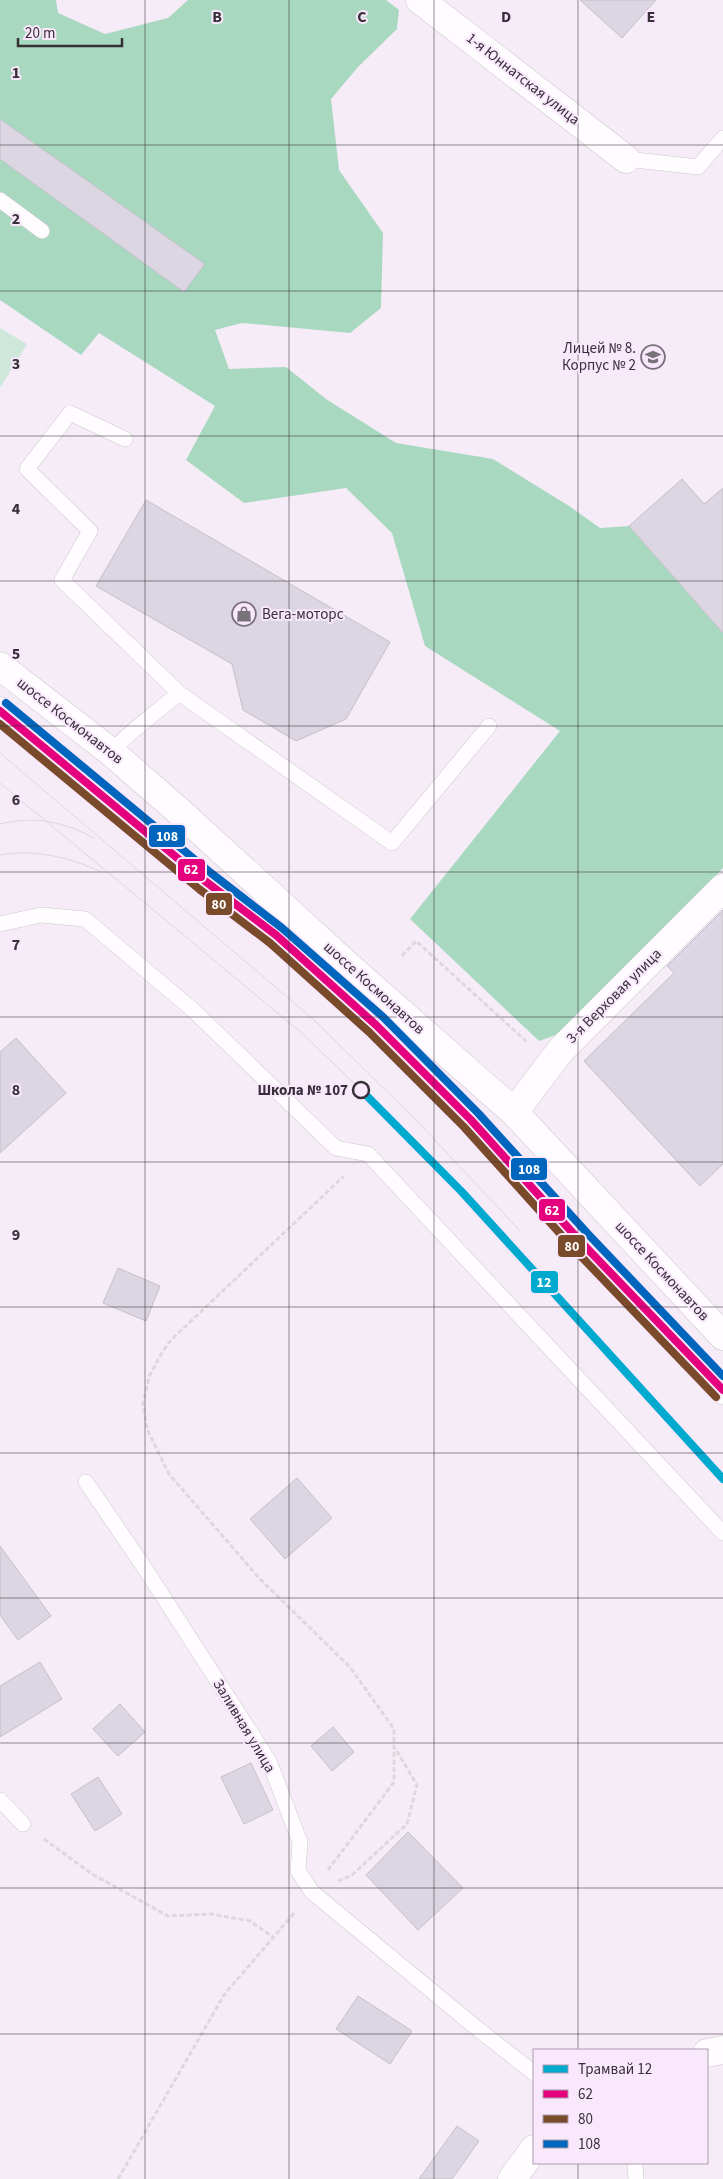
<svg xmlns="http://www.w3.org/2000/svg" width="723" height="2179" viewBox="0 0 723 2179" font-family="'Source Sans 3',sans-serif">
<rect width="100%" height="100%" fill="#f6ecf7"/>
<!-- green -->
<path fill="#cde8da" d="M0 328 27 344 0 388Z"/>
<!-- forest -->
<path fill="#a9d8c1" d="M0 0H56L58 13 105 34 168 18 188 0H386L399 10 397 29 358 67 331 99 339 170 383 233 381 308 350 333 242 323 215 330 229 369 286 367 326 399 396 443 493 459 569 506 600 528 629 526 723 633V868L573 1029 539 1041 410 919 560 731 425 646 392 533 346 488 244 503 186 460 215 406 99 333 81 355 0 300Z"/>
<!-- building -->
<g fill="#dbd6e1" stroke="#c4c0c9">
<path d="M580 0H656L622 38Z"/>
<path d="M0 119 205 264 184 292 0 159Z"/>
<path d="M682 479 704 504 723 488V633L629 526Z"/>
<path d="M146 500 390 642 346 719 296 741 243 710 232 664 96 586Z"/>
<path d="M723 910V1164L700 1186 584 1061 674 973 667 966Z"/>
<path d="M16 1038 66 1093 0 1153V1052Z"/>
<path d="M118 1268 160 1286 146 1321 103 1303Z"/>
<path d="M297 1478 332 1518 285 1559 250 1519Z"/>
<path d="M0 1546 51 1616 18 1640 0 1615Z"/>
<path d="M40 1662 62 1699 0 1737V1686Z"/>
<path d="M120 1704 145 1732 118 1756 93 1729Z"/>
<path d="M333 1727 354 1752 332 1771 311 1746Z"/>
<path d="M251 1763 273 1810 244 1824 221 1777Z"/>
<path d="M98 1777 122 1814 95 1831 71 1794Z"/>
<path d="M408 1832 463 1888 418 1930 366 1875Z"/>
<path d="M358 1996 412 2031 390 2064 336 2029Z"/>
<path d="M457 2126 479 2141 452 2179H419Z"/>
</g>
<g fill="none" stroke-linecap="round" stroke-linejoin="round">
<!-- lane casing -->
<g stroke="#cec7cf" stroke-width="16">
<g id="lane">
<path d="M626 159 698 167 723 138"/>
<path d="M0 200 42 231"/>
<path d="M125 439 70 413 27 469 90 531 62 580 179 693"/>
<path d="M111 752C131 730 156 713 179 693L392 843 489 726"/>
<path d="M0 924 41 915 85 919 193 1010 336 1148 368 1154 723 1533"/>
<path d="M86 1482 146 1570 269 1761 300 1842 298 1871 312 1892 479 2030 534 2073"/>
<path d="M0 1800 23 1824"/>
<path d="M635 2163 636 2179"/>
</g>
</g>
<!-- street casing -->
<g stroke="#cec7cf" stroke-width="29">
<g id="street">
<path d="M420 0 626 159"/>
<path d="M514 1112 561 1050 723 888"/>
<path d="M707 2053 723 2050"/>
<path d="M512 2179 534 2149"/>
</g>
</g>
<!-- primary casing -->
<g stroke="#cec7cf" stroke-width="29">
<g id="primary">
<path d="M0 666 111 752 181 813 346 964 514 1112 723 1336"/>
<path d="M0 711 205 881C302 950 389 1034 471 1120 493 1143 512 1167 534 1190 595 1258 660 1324 723 1390"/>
</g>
</g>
<!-- path -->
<g stroke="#dcd9dc" stroke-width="3" stroke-dasharray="5 2.5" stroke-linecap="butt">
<path d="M402 956 416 941 527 1042"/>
<path d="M44 1839 92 1874 168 1916 211 1914 250 1921 273 1937"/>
<path d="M328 1870 394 1782V1729L350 1667 259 1578 169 1474 147 1429 143 1404 149 1377 161 1354 171 1340 344 1176"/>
<path d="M338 1881 352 1875 407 1824 417 1785 395 1748"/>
<path d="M118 2179 224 1995 295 1912"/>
</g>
<!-- lane -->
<use href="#lane" stroke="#fefcfe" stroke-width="15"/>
<!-- street -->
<use href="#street" stroke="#fefcfe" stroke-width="28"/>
<!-- primary -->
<use href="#primary" stroke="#fefcfe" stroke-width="28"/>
<!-- tram -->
<g stroke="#dcd8dc" stroke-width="1">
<path d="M0 753 313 1019 418 1122 520 1231"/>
<path d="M0 783 303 1034 361 1090"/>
<path d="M0 824C34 816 63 821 94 838"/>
<path d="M0 855C34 849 70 857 101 872"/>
</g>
<!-- bus-1 casing -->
<g stroke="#f9e7fc" stroke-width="11">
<path id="bus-1" d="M0 711 205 881 276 935 376 1025 471 1120 580 1241 723 1390"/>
</g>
<!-- bus-2 casing -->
<g stroke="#f9e7fc" stroke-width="11">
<path id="bus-2" d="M0 724 199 889 270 943 369 1032 464 1127 573 1248 716 1397"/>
</g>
<!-- bus-3 casing -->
<g stroke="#f9e7fc" stroke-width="11">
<path id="bus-3" d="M6 703 211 873 282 928 383 1017 478 1113 588 1234 723 1376"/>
</g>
<!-- bus-1 -->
<use href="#bus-1" stroke="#e5007d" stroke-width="8"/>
<!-- bus-2 -->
<use href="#bus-2" stroke="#7a4b2a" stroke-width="8"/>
<!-- bus-3 -->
<use href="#bus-3" stroke="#0065bd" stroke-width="8"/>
<!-- tram-1 casing -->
<g stroke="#f9e7fc" stroke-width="11">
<path id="tram-1" d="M361 1090 462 1192 723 1479"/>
</g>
<!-- tram-1 -->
<use href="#tram-1" stroke="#00a9ce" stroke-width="8"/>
</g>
<!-- grid -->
<path fill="none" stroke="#363037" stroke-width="1" stroke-opacity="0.55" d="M145 0V2179M289 0V2179M434 0V2179M578 0V2050M0 145H723M0 291H723M0 436H723M0 581H723M0 726H723M0 872H723M0 1017H723M0 1162H723M0 1307H723M0 1453H723M0 1598H723M0 1743H723M0 1888H723M0 2034H723M578 2163V2179"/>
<!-- icons -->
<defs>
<g id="school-ring" transform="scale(1.25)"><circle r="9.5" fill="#f9e7fc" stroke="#79727a" stroke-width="1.5"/><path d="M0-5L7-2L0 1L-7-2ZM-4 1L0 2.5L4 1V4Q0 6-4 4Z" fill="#79727a"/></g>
<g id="shop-ring" transform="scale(1.25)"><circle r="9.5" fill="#f9e7fc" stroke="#79727a" stroke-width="1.5"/><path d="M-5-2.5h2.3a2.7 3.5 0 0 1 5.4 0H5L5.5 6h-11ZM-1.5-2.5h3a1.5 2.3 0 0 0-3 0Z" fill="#79727a"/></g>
</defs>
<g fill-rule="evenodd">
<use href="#school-ring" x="653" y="357"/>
<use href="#shop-ring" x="244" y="614"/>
</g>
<!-- markers -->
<circle fill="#f9e7fc" stroke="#363037" stroke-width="2.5" cx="361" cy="1090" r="8"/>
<g text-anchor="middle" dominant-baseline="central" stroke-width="4" stroke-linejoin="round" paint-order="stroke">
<!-- street labels -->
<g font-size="15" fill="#363037" stroke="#f9e7fc">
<text transform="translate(523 79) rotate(38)">1-я Юннатская улица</text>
<text transform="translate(70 721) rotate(38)">шоссе Космонавтов</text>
<text transform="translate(374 988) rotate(42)">шоссе Космонавтов</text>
<text transform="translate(614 996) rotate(-45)">3-я Верховая улица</text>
<text transform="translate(662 1271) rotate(47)">шоссе Космонавтов</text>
<text transform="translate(244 1726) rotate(59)">Заливная улица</text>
</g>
<!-- poi labels -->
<g font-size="15" fill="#363037" stroke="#f9e7fc" text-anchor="end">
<text x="636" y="348">Лицей № 8.<tspan x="636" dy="17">Корпус № 2</tspan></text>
<text x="262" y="614" text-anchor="start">Вега-моторс</text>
</g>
<!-- stop labels -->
<g font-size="15" font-weight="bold" fill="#363037" stroke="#f9e7fc" text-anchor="end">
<text x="348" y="1090">Школа № 107</text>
</g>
</g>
<g font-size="16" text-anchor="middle" font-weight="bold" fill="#363037" stroke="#f9e7fc" stroke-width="4" stroke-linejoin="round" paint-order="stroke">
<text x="217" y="22">B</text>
<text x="362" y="22">C</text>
<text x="506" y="22">D</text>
<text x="651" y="22">E</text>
<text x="16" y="78">1</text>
<text x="16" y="224">2</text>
<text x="16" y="369">3</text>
<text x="16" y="514">4</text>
<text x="16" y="659">5</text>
<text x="16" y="805">6</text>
<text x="16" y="950">7</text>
<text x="16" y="1095">8</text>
<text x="16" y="1240">9</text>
</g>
<g stroke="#f9e7fc" stroke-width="2">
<rect x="148" y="824" width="38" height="24" rx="5" fill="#0065bd"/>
<rect x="177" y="858" width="29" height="24" rx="5" fill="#e5007d"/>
<rect x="205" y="892" width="28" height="24" rx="5" fill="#7a4b2a"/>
<rect x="510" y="1157" width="38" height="24" rx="5" fill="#0065bd"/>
<rect x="538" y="1198" width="28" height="24" rx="5" fill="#e5007d"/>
<rect x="557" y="1234" width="29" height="24" rx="5" fill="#7a4b2a"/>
<rect x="530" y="1270" width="29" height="24" rx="5" fill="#00a9ce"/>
</g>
<g font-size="14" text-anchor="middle" font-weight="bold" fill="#fff">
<text x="167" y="841">108</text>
<text x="191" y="874">62</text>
<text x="219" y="909">80</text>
<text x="529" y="1174">108</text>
<text x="552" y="1215">62</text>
<text x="572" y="1251">80</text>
<text x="544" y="1287">12</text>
</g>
<!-- legend -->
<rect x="533" y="2049" width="175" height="115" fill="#f9e7fc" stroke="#ab9ead"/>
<rect x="543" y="2065" width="25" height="8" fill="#00a9ce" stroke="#ab9ead"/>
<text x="578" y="2074" font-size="15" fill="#363037">Трамвай 12</text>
<rect x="543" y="2090" width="25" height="8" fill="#e5007d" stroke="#ab9ead"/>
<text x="578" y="2099" font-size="15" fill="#363037">62</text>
<rect x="543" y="2115" width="25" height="8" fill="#7a4b2a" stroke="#ab9ead"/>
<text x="578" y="2124" font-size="15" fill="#363037">80</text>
<rect x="543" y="2140" width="25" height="8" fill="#0065bd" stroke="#ab9ead"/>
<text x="578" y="2149" font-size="15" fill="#363037">108</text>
<!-- scale -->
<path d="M18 38v8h104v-8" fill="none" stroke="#363037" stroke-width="2.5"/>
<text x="25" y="38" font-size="15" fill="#363037" stroke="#f9e7fc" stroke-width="4" paint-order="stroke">20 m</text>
</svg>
